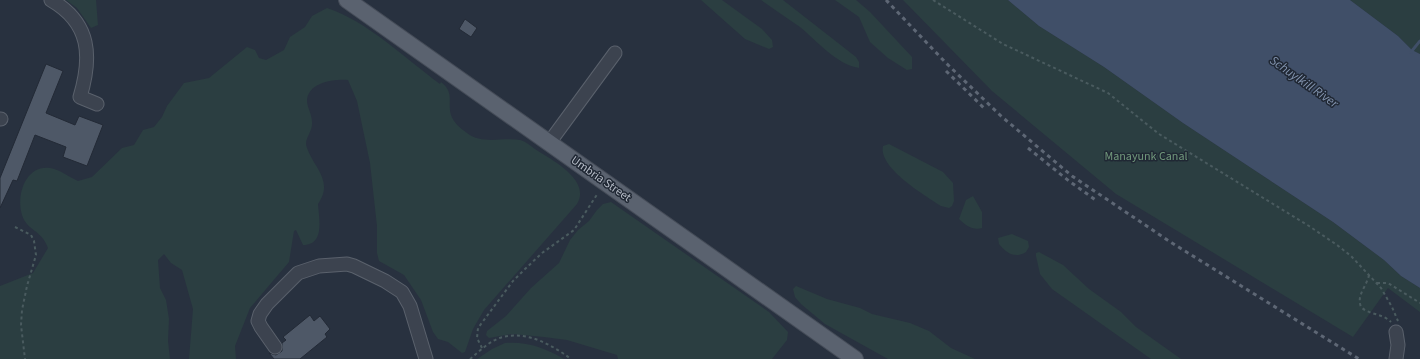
<svg xmlns="http://www.w3.org/2000/svg" width="1420" height="359" viewBox="0 0 1420 359" font-family="'Source Sans 3',sans-serif">
<rect width="100%" height="100%" fill="#28313f"/>
<!-- green -->
<g fill="#2b3e41">
<path d="M66 0H96L98 25 91 28 77 8Z"/>
<path d="M701 0H722L762 29 772 40 773 47 769 49 745 39Z"/>
<path d="M761 0H783L856 57 859 62V68C836 64 817 41 800 27 787 18 774 9 761 0Z"/>
<path d="M835 0H856L870 12 912 57V69L907 70 888 58 870 42 859 17Z"/>
<path d="M903 0H1008L1039 26 1104 67 1183 123 1333 222 1384 260 1401 276 1420 288V312L1388 288 1353 337 1116 194 992 91Z"/>
<path d="M1350 0H1420V54L1412 50 1398 36Z"/>
<path d="M327 8C367 21 406 59 440 84L441 82C455 93 447 102 451 115 453 122 461 129 467 133 482 145 503 137 520 140 526 141 533 148 538 151 554 161 591 181 577 204L484 310 473 329 465 352 462 353 448 342 438 339 433 332 421 300 404 275 379 261 377 253V226L370 163 357 101 348 80C334 79 307 82 307 102 308 109 312 115 312 122 313 132 303 139 307 148 314 168 334 181 318 204 319 219 325 245 303 245L296 230 294 231 289 262 250 308 235 346 236 359H189L193 309 182 270 171 263 164 254 158 260 160 288 166 300 169 319 168 341 170 359H0V286L33 273 48 248C41 229 27 231 22 215 16 196 25 165 50 168 59 169 69 177 78 181L92 177 122 148 134 145 143 130 154 127 162 117 167 106 184 83 209 78 247 47 255 50 259 58 266 60 284 50 290 37 305 27 312 16Z"/>
<path d="M889 144 943 172 953 183 954 201 952 206 949 208 941 206C926 196 878 168 883 146Z"/>
<path d="M973 196 982 212V228C973 231 965 225 959 219L966 200Z"/>
<path d="M611 202 769 312 788 332 787 340 772 359H618L617 355 567 340 544 337 512 334 489 338 486 335 487 331 506 316 531 288 559 263 570 240 578 230 589 221 597 210 603 204Z"/>
<path d="M1012 234 1028 241 1029 247 1026 252C1015 259 1006 253 999 244L998 238Z"/>
<path d="M1039 252 1063 265 1089 289 1121 312 1136 327 1181 359H1151L1052 289 1040 274 1036 256V253Z"/>
<path d="M796 286 827 299 860 308 872 314 910 323 929 331 951 348 975 359H888L825 324 801 304 795 297 793 289Z"/>
<path d="M505 343C526 341 546 348 564 359H477L492 349Z"/>
</g>
<!-- water -->
<path fill="#404f68" d="M1008 0H1350L1398 36 1412 50 1420 54V288L1401 276 1384 260 1333 222 1183 123 1104 67 1039 26Z"/>
<g fill="none" stroke-linecap="round" stroke-linejoin="round">
<!-- stream -->
<path stroke="#404f68" stroke-width="3" d="M1411 52 1420 41"/>
</g>
<!-- building -->
<g fill="#4e5867" stroke="#232a36">
<path d="M465 19 477 28 471 37 459 29Z"/>
<path d="M46 64 63 71 46 113 75 125 79 116 103 125 87 166 63 157 66 147 35 135 17 181 13 180 0 208V178Z"/>
<path d="M310 315 314 321 320 316 330 329 325 334 327 337 300 359H274L269 353 276 355 282 351V343L286 340 283 337Z"/>
</g>
<g fill="none" stroke-linecap="round" stroke-linejoin="round">
<!-- minor casing -->
<g stroke="#5a616c" stroke-width="15">
<g id="minor">
<path d="M51 0C91 23 92 57 80 97L97 104"/>
<path d="M0 119H1"/>
<path d="M549 143 615 53"/>
<path d="M275 347 261 327 258 321 260 314 267 304 298 273 319 266 347 264 354 266 385 281 402 292 410 306 426 359"/>
<path d="M1396 359 1398 345 1396 332"/>
</g>
</g>
<!-- major casing -->
<g stroke="#454c58" stroke-width="18">
<path id="major" d="M347 0 855 359"/>
</g>
<!-- path -->
<g stroke="#4a5b5f" stroke-width="2" stroke-dasharray="3 3" stroke-linecap="butt">
<path d="M933 0 1003 44 1108 93 1159 134 1309 226 1337 245 1351 256 1381 288 1392 307 1398 321"/>
<path d="M15 227 31 235 34 241 36 255 27 286 22 310 21 325 25 359"/>
<path d="M1369 275C1367 286 1356 295 1361 307 1369 315 1382 313 1391 322"/>
<path d="M1377 283H1388L1420 303"/>
<path d="M482 348 477 338 478 328 513 281 524 270 542 253 574 230 598 193"/>
<path d="M470 359C480 351 490 340 503 337 528 331 552 345 571 359"/>
</g>
<!-- minor -->
<use href="#minor" stroke="#3c434f" stroke-width="13"/>
<!-- major -->
<use href="#major" stroke="#5a626f" stroke-width="16"/>
<!-- rail -->
<g stroke="#5e6775" stroke-width="3" stroke-dasharray="4 4" stroke-linecap="butt">
<path d="M886 0 946 63 1001 116 1072 176 1172 243 1359 359"/>
<path d="M946 71 986 110"/>
<path d="M1028 148 1069 181 1097 201"/>
</g>
</g>
<g text-anchor="middle" dominant-baseline="central" stroke-width="3" stroke-linejoin="round" paint-order="stroke">
<!-- park labels -->
<g font-size="12" fill="#71987c" stroke="#202834">
<text x="1146" y="156">Manayunk Canal</text>
</g>
<!-- street labels -->
<g font-size="12" fill="#b8bec9" stroke="#202834">
<text transform="translate(601 179) rotate(35)">Umbria Street</text>
</g>
<!-- water labels -->
<g font-size="13" font-style="italic" fill="#8293ae" stroke="#202834">
<text transform="translate(1304 82) rotate(35)">Schuylkill River</text>
</g>
</g>
</svg>
